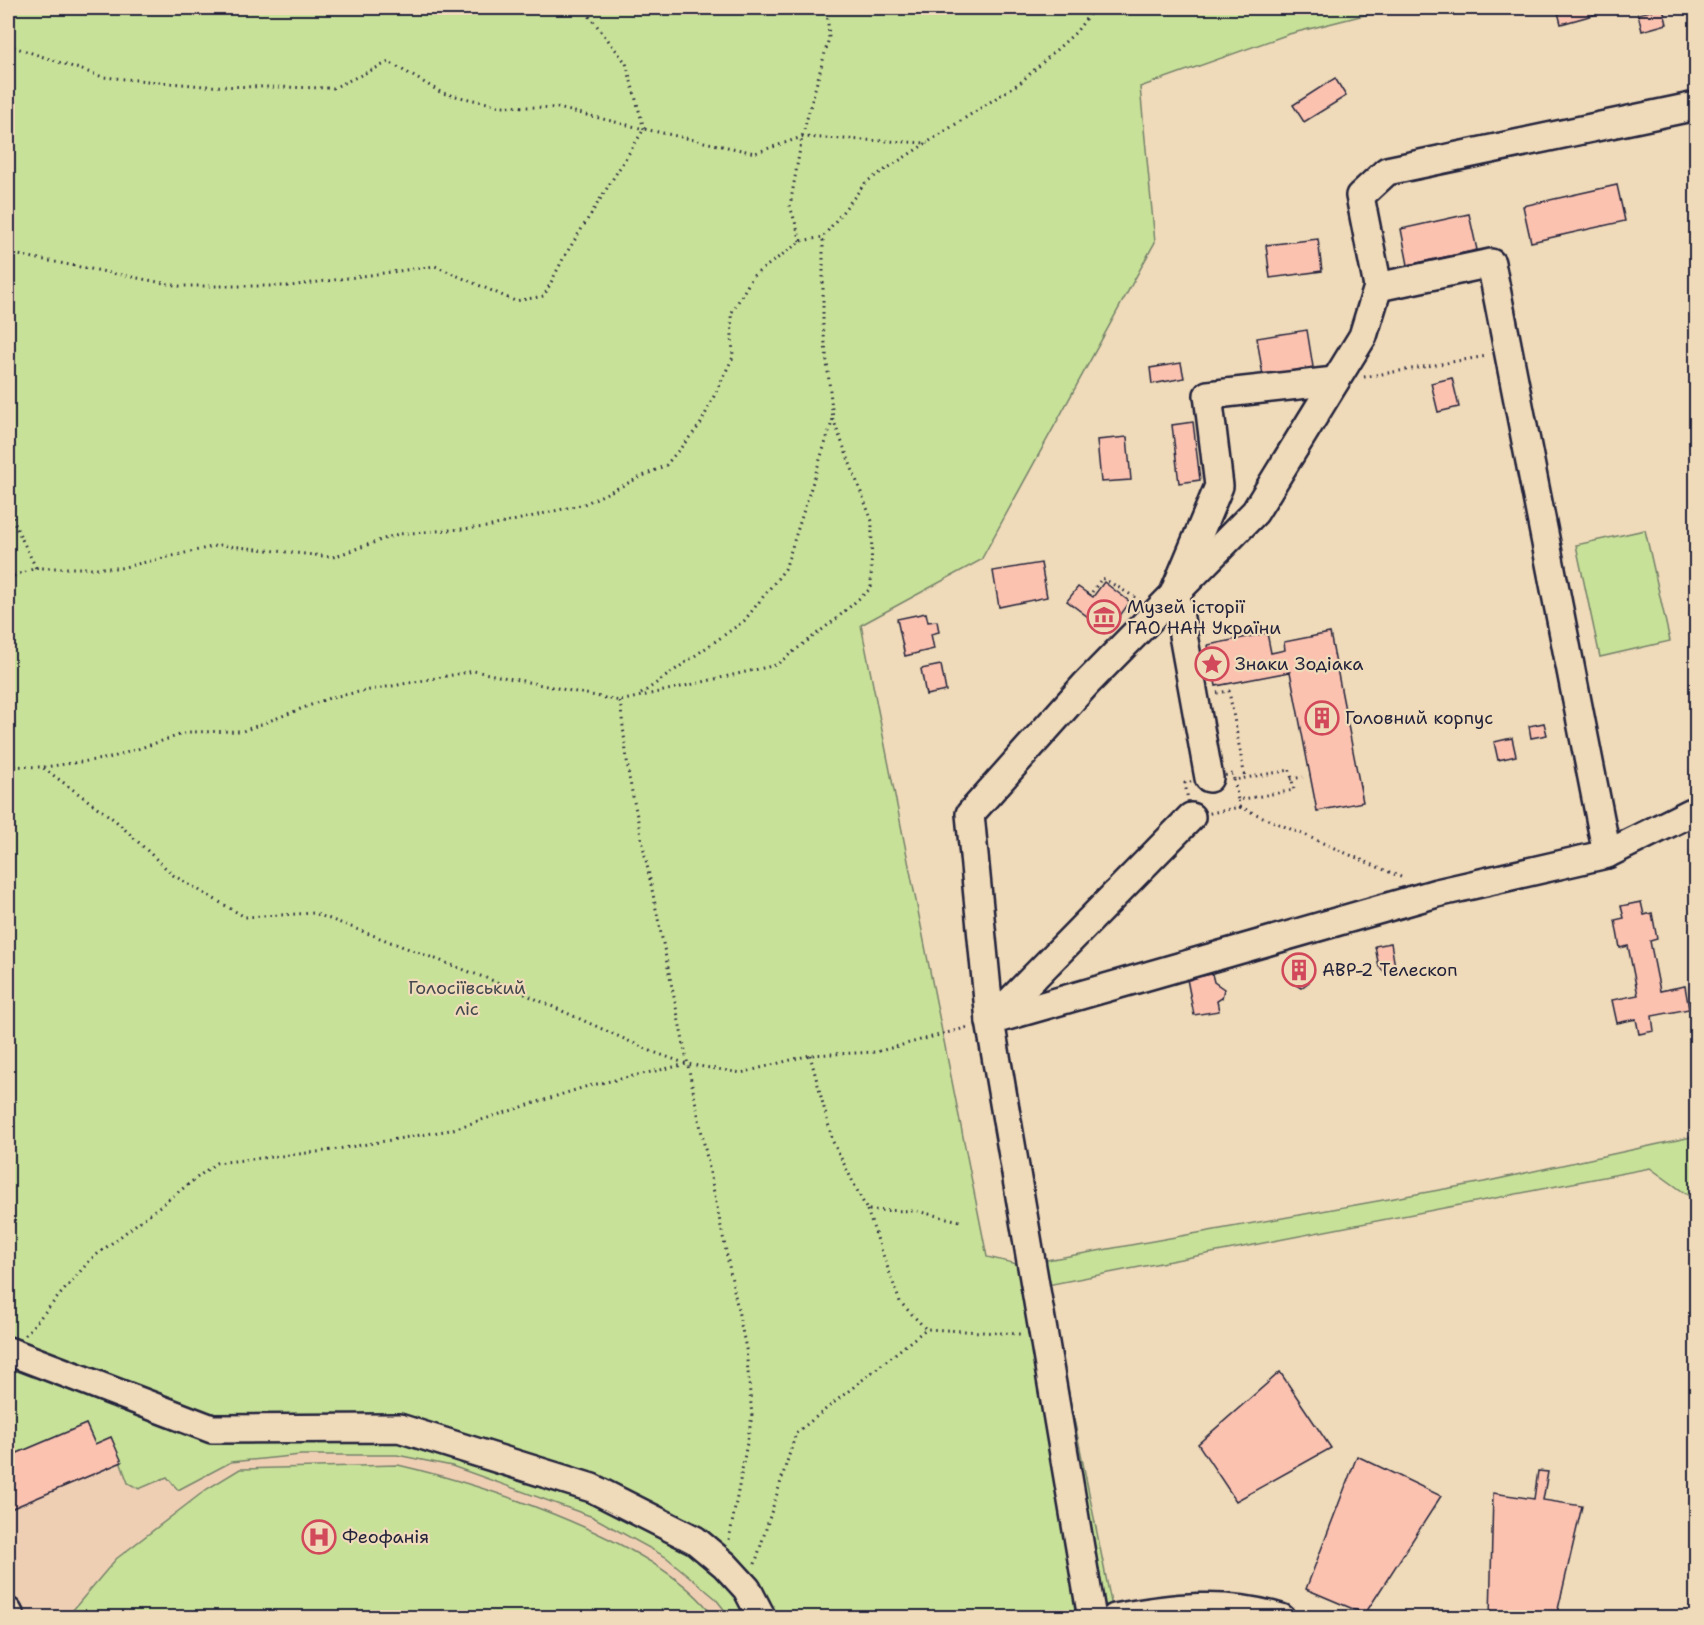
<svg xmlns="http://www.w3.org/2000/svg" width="1704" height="1625" viewBox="0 0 1704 1625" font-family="'Shantell Sans',sans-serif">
<rect width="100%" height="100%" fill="#efdab9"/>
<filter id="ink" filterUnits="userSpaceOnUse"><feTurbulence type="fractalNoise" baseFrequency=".0167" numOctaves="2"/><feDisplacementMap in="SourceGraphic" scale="12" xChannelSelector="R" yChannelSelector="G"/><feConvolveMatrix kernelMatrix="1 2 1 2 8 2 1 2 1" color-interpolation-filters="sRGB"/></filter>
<g filter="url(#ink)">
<!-- built -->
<path fill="#efcfb4" d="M86 1424 111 1437 128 1483 167 1477 178 1490 231 1462 301 1455H397L452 1466 593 1517 666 1557 715 1598 730 1617 8 1618V1457Z"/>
<!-- green -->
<g fill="#c8e198" stroke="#75826a" stroke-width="1.5">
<path d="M8 8H1392L1289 34 1140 87 1155 242 981 560 861 625 987 1257 1017 1264 1030 1263 1484 1182 1696 1136V1201L1650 1168 1047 1285 1114 1617H730L715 1598 666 1557 593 1517 452 1466 397 1455H301L231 1462 178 1490 167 1477 139 1489 128 1483 111 1437 95 1444 86 1424 8 1457Z"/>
<path d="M1645 530 1670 641 1600 657 1576 545Z"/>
<path d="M398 1465C486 1485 662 1543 714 1617H67L116 1559 207 1489 240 1469Z"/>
</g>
<!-- building -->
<g fill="#fbc2b0" stroke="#22223b" stroke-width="1.5">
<path d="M1557 8H1610L1611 10 1561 24Z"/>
<path d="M1663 8 1667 24 1642 31 1638 14Z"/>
<path d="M1335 78 1346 96 1304 122 1293 105Z"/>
<path d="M1617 185 1625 221 1531 242 1523 206Z"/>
<path d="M1469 214 1477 250 1408 265 1401 229Z"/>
<path d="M1318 239 1322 271 1270 278 1266 245Z"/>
<path d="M1307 330 1313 367 1263 376 1257 338Z"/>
<path d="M1181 363 1184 378 1152 384 1150 368Z"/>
<path d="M1452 378 1459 407 1438 412 1431 383Z"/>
<path d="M1193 422 1200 480 1179 483 1172 425Z"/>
<path d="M1127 437 1131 480 1101 482 1097 440Z"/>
<path d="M1041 563 1047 597 999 607 993 571Z"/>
<path d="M1104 582 1130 602 1108 632 1067 601 1078 587 1093 597Z"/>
<path d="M926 613 928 622 937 621 939 632 931 634 934 649 905 656 897 619Z"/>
<path d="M1267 633 1271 653 1285 650 1284 642 1330 633 1363 802 1317 811 1290 672 1216 686 1208 645Z"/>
<path d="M941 665 946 691 926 695 921 669Z"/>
<path d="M1544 723 1547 735 1531 738 1529 726Z"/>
<path d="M1512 738 1516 756 1498 760 1494 742Z"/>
<path d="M1641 902 1644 915 1652 913 1657 939 1650 941 1660 991 1685 986 1689 1009 1652 1016 1654 1031 1639 1034 1636 1019 1617 1023 1612 1000 1638 995 1628 946 1620 948 1615 920 1624 918 1621 906Z"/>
<path d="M1391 943 1395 967 1390 972H1385L1379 967 1375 946Z"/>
<path d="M1305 958 1309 982 1301 988 1293 983 1289 961Z"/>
<path d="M1212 974 1214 982 1224 989 1222 998 1217 1001 1219 1011 1194 1015 1187 979Z"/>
<path d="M1280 1372 1331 1448 1236 1501 1198 1444Z"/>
<path d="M86 1424 95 1444 111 1437 122 1462 8 1510V1457Z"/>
<path d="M1357 1456 1441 1496 1365 1614 1306 1589Z"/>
<path d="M1538 1471 1548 1472 1543 1500 1582 1506 1556 1618H1490L1493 1493 1534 1499Z"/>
</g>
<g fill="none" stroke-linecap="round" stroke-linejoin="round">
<!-- minor casing -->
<g stroke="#22223b" stroke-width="32">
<g id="minor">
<path d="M1378 287 1491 263 1607 854"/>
<path d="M1209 778 1175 591 1219 486 1208 395 1335 381"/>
<path d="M990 1021 1437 893 1607 854 1696 810"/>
<path d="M991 1021 1191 817"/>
<path d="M8 1351 212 1429 399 1428 592 1488 695 1540 725 1565 747 1589 762 1618"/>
<path d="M8 1612 11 1618"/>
<path d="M1092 1618 990 1021 970 814 1086 684 1255 512 1363 336 1378 287 1360 196 1387 171 1696 106"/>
<path d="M1115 1618C1170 1607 1226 1601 1281 1618"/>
</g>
</g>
<!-- path -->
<g stroke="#22223b" stroke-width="3" stroke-dasharray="1.5 4.5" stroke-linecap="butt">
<path d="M8 19V8"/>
<path d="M8 45 103 77 204 86 333 88 389 62 442 93 501 106 558 108 644 129 626 63 583 8"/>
<path d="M801 241 790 206 802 137 829 38 827 8"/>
<path d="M8 253 179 286H290L435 266 515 301 544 296 564 257 644 129 755 153 802 137 928 143"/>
<path d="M1364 377 1487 356"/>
<path d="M8 500 16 527 36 568"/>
<path d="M8 578 36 568H120L220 545 333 557 398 534 487 527 584 504 666 465 700 425 733 357 731 314 753 276 801 241 823 237"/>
<path d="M1092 592 1102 578 1140 600"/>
<path d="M1217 693 1229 691 1245 778"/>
<path d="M641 694 744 621 785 569 833 419 823 325V237L866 182 1021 82 1076 32 1094 8"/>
<path d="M620 701 629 777 746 1349 752 1416 729 1540"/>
<path d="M8 766 42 767 116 821 173 875 245 917 314 913 507 986 653 1052 687 1064 741 1073 810 1055 876 1052 969 1027"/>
<path d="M44 767 110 758 189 732 243 731 332 697 474 671 620 701 776 665 836 619 871 588 872 521 833 419"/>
<path d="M1290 770 1294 790 1238 800 1240 807 1191 817 1185 783 1233 774 1234 780Z"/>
<path d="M1291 779 1303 777"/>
<path d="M1234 780 1238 800"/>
<path d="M1240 807 1403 878"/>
<path d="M810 1055 833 1142 867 1210 916 1211 960 1221"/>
<path d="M867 1210 900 1302 926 1329"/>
<path d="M25 1335 91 1259 216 1163 326 1151 450 1130 588 1086 687 1064"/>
<path d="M755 1564 796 1433 926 1329 1020 1334"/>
</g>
<!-- minor -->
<use href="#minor" stroke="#efdab9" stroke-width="27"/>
</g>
</g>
<!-- icons -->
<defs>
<g id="museum-ring" transform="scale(1.725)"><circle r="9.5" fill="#efdab9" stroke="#d1495b" stroke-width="1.5"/><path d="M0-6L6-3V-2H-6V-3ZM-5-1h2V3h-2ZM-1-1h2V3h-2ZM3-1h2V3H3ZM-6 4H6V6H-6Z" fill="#d1495b"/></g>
<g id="sight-ring" transform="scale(1.725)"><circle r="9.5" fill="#efdab9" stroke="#d1495b" stroke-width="1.5"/><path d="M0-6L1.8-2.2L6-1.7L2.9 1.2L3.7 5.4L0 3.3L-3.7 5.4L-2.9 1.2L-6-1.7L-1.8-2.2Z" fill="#d1495b"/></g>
<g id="building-ring" transform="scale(1.725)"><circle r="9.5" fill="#efdab9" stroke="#d1495b" stroke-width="1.5"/><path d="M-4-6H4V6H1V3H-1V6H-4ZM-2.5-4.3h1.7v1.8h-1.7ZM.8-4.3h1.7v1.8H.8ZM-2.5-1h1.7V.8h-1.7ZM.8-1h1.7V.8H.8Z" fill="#d1495b"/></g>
<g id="hospital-ring" transform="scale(1.725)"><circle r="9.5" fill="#efdab9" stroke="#d1495b" stroke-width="1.5"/><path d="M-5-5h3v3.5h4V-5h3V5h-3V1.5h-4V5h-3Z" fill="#d1495b"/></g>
</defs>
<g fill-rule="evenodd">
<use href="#museum-ring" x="1104" y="617"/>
<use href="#sight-ring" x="1212" y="664"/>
<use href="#building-ring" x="1322" y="718"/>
<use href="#building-ring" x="1299" y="970"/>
<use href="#hospital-ring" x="319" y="1537"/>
</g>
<g text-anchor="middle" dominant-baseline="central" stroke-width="4.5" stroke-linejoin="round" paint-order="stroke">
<!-- poi labels -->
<g font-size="18" fill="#22223b" stroke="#efdab9" text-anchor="start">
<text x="1127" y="607">Музей історії<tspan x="1127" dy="21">ГАО НАН України</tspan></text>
<text x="1235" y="664">Знаки Зодіака</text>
<text x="1345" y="718">Головний корпус</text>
<text x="1322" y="970">АВР-2 Телескоп</text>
<text x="342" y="1537">Феофанія</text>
</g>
<!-- park labels -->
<g font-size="18" fill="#43484e" stroke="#efdab9">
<text x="467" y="988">Голосіївський<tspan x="467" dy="21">ліс</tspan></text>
</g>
</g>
<!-- margin -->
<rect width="1704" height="1625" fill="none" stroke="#efdab9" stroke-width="30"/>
<rect x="15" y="15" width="1674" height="1595" fill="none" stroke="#22223b" stroke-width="2" filter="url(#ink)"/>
</svg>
